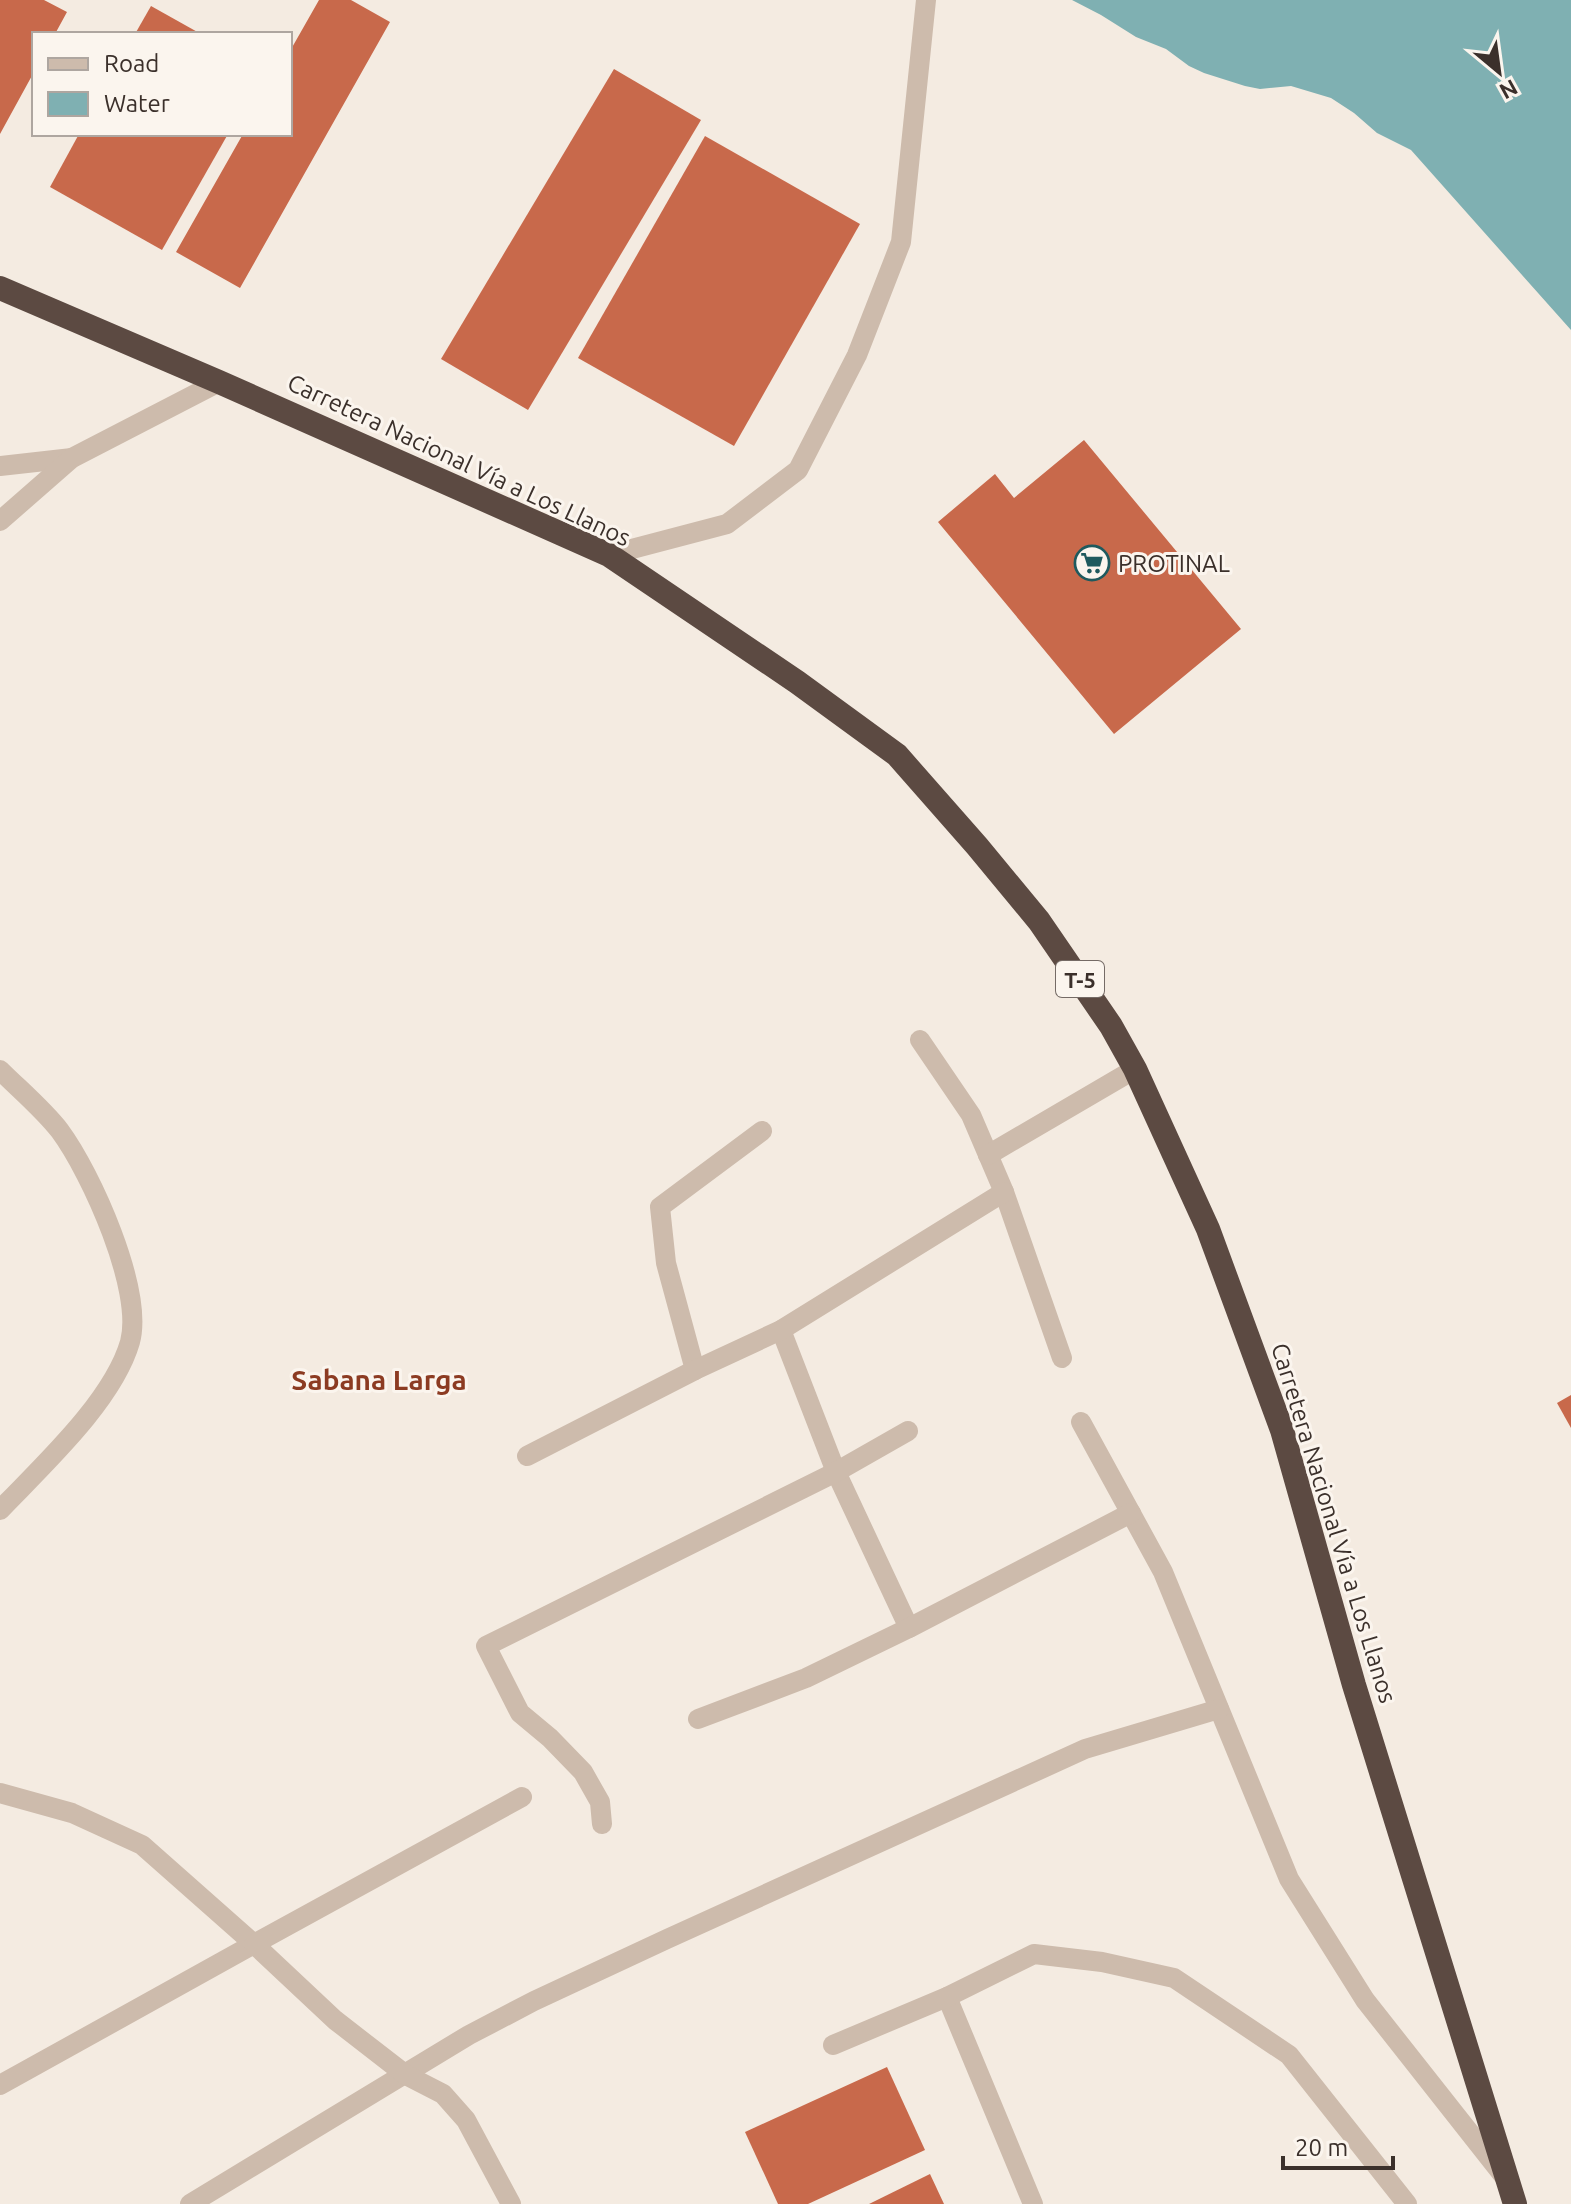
<svg xmlns="http://www.w3.org/2000/svg" width="1571" height="2204" viewBox="0 0 1571 2204" font-family="Ubuntu,sans-serif">
<rect width="100%" height="100%" fill="#f4ebe1"/>
<!-- water -->
<path fill="#7fb0b2" d="M1072 0H1571V330L1411 150 1377 133 1354 113 1331 98 1291 86 1260 89 1245 86 1204 73 1189 66 1166 49 1136 37 1101 15Z"/>
<!-- building -->
<g fill="#c8694b">
<path d="M0 0H44L67 12 55 34H34V72L0 134Z"/>
<path d="M319 0H351L390 22 240 288 176 252 243 134H290V51Z"/>
<path d="M151 6 201 34H135Z"/>
<path d="M614 69 701 120 528 410 441 359Z"/>
<path d="M79 134H228L162 250 50 187Z"/>
<path d="M705 136 860 224 734 446 578 358Z"/>
<path d="M1084 440 1241 629 1114 734 938 522 995 474 1014 498Z"/>
<path d="M1571 1395V1428L1557 1403Z"/>
<path d="M887 2067 925 2150 808 2204H778L745 2132Z"/>
<path d="M930 2174 944 2204H869Z"/>
</g>
<g fill="none" stroke-linecap="round" stroke-linejoin="round">
<!-- street -->
<g stroke="#cdbbac" stroke-width="20">
<path d="M0 466 72 458"/>
<path d="M0 521 72 458 219 382"/>
<path d="M609 555 727 524 798 470 857 355 901 242 926 0"/>
<path d="M920 1040 971 1115 1004 1192 1062 1358"/>
<path d="M0 1070C19 1089 44 1110 60 1131 91 1173 144 1290 130 1342 113 1401 43 1465 0 1510"/>
<path d="M988 1155 1135 1069"/>
<path d="M781 1330 836 1472 909 1628"/>
<path d="M695 1370 666 1263 660 1207 762 1131"/>
<path d="M1081 1422 1163 1572 1289 1879 1365 2000 1503 2175"/>
<path d="M527 1456 695 1370 781 1330 1004 1192"/>
<path d="M698 1719 806 1678 909 1628 1131 1513"/>
<path d="M0 1793 72 1813 142 1845 254 1944 0 2085"/>
<path d="M602 1824 600 1802 583 1772 550 1738 520 1713 486 1646 836 1472 908 1431"/>
<path d="M947 1997 1033 2204"/>
<path d="M833 2045 947 1997 1034 1954 1102 1962 1174 1978 1289 2055 1407 2204"/>
<path d="M190 2204 469 2035 534 2001 667 1939 1085 1749 1219 1709"/>
<path d="M511 2204 466 2120 443 2094 406 2075 335 2020 254 1944 522 1797"/>
</g>
<!-- highway -->
<path stroke="#5c4a42" stroke-width="24" d="M0 288 219 382 609 555 797 682 897 755 977 846 1039 921 1111 1026 1135 1069 1208 1229 1282 1430 1354 1685 1515 2204"/>
</g>
<!-- icons -->
<defs>
<g id="supermarket-ring" transform="scale(1.8)"><circle r="9.5" fill="#fbf5ee" stroke="#1f5a5e" stroke-width="1.5"/><path d="M-6-5.5h2.5l.6 2H6L4.5 2H-2.5L-4.4-4H-6ZM-1.5 3.2a1.3 1.3 0 1 0 .1 0ZM3 3.2a1.3 1.3 0 1 0 .1 0Z" fill="#1f5a5e"/></g>
</defs>
<g fill-rule="evenodd">
<use href="#supermarket-ring" x="1092" y="563"/>
</g>
<g text-anchor="middle" dominant-baseline="central" stroke-width="6" stroke-linejoin="round" paint-order="stroke">
<!-- shield labels -->
<rect fill="#fbf5ee" stroke="#756b66" stroke-width="2" x="1056" y="961" width="48" height="36" rx="6"/>
<g font-size="22" font-weight="bold" fill="#3b302b">
<text x="1080" y="979">T-5</text>
</g>
<!-- street labels -->
<g font-size="24" fill="#3b302b" stroke="#fbf5ee">
<text transform="translate(459 460) rotate(25)">Carretera Nacional Vía a Los Llanos</text>
<text transform="translate(1334 1523) rotate(73)">Carretera Nacional Vía a Los Llanos</text>
</g>
<!-- poi labels -->
<g font-size="24" fill="#3b302b" stroke="#fbf5ee" text-anchor="start">
<text x="1118" y="563">PROTINAL</text>
</g>
<!-- quarter labels -->
<g font-size="28" font-weight="bold" fill="#8c3b22" stroke="#fbf5ee">
<text x="379" y="1379">Sabana Larga</text>
</g>
</g>
<!-- legend -->
<rect x="32" y="32" width="260" height="104" fill="#fbf5ee" stroke="#aea6a0" stroke-width="2"/>
<rect x="48" y="58" width="40" height="12" fill="#cdbbac" stroke="#aea6a0" stroke-width="2"/>
<text x="104" y="72" font-size="24" fill="#3b302b">Road</text>
<rect x="48" y="92" width="40" height="24" fill="#7fb0b2" stroke="#aea6a0" stroke-width="2"/>
<text x="104" y="112" font-size="24" fill="#3b302b">Water</text>
<!-- north arrow -->
<g transform="translate(1499 72) rotate(151)" stroke="#fbf5ee" stroke-width="6" paint-order="stroke">
<path d="M0-6L14 30L0 20L-14 30Z" fill="#3b302b"/>
<text y="-12" font-size="22" font-weight="bold" text-anchor="middle" fill="#3b302b">N</text>
</g>
<!-- scale -->
<path d="M1283 2156v12h110v-12" fill="none" stroke="#3b302b" stroke-width="4"/>
<text x="1295" y="2156" font-size="24" fill="#3b302b" stroke="#fbf5ee" stroke-width="6" paint-order="stroke">20 m</text>
</svg>
